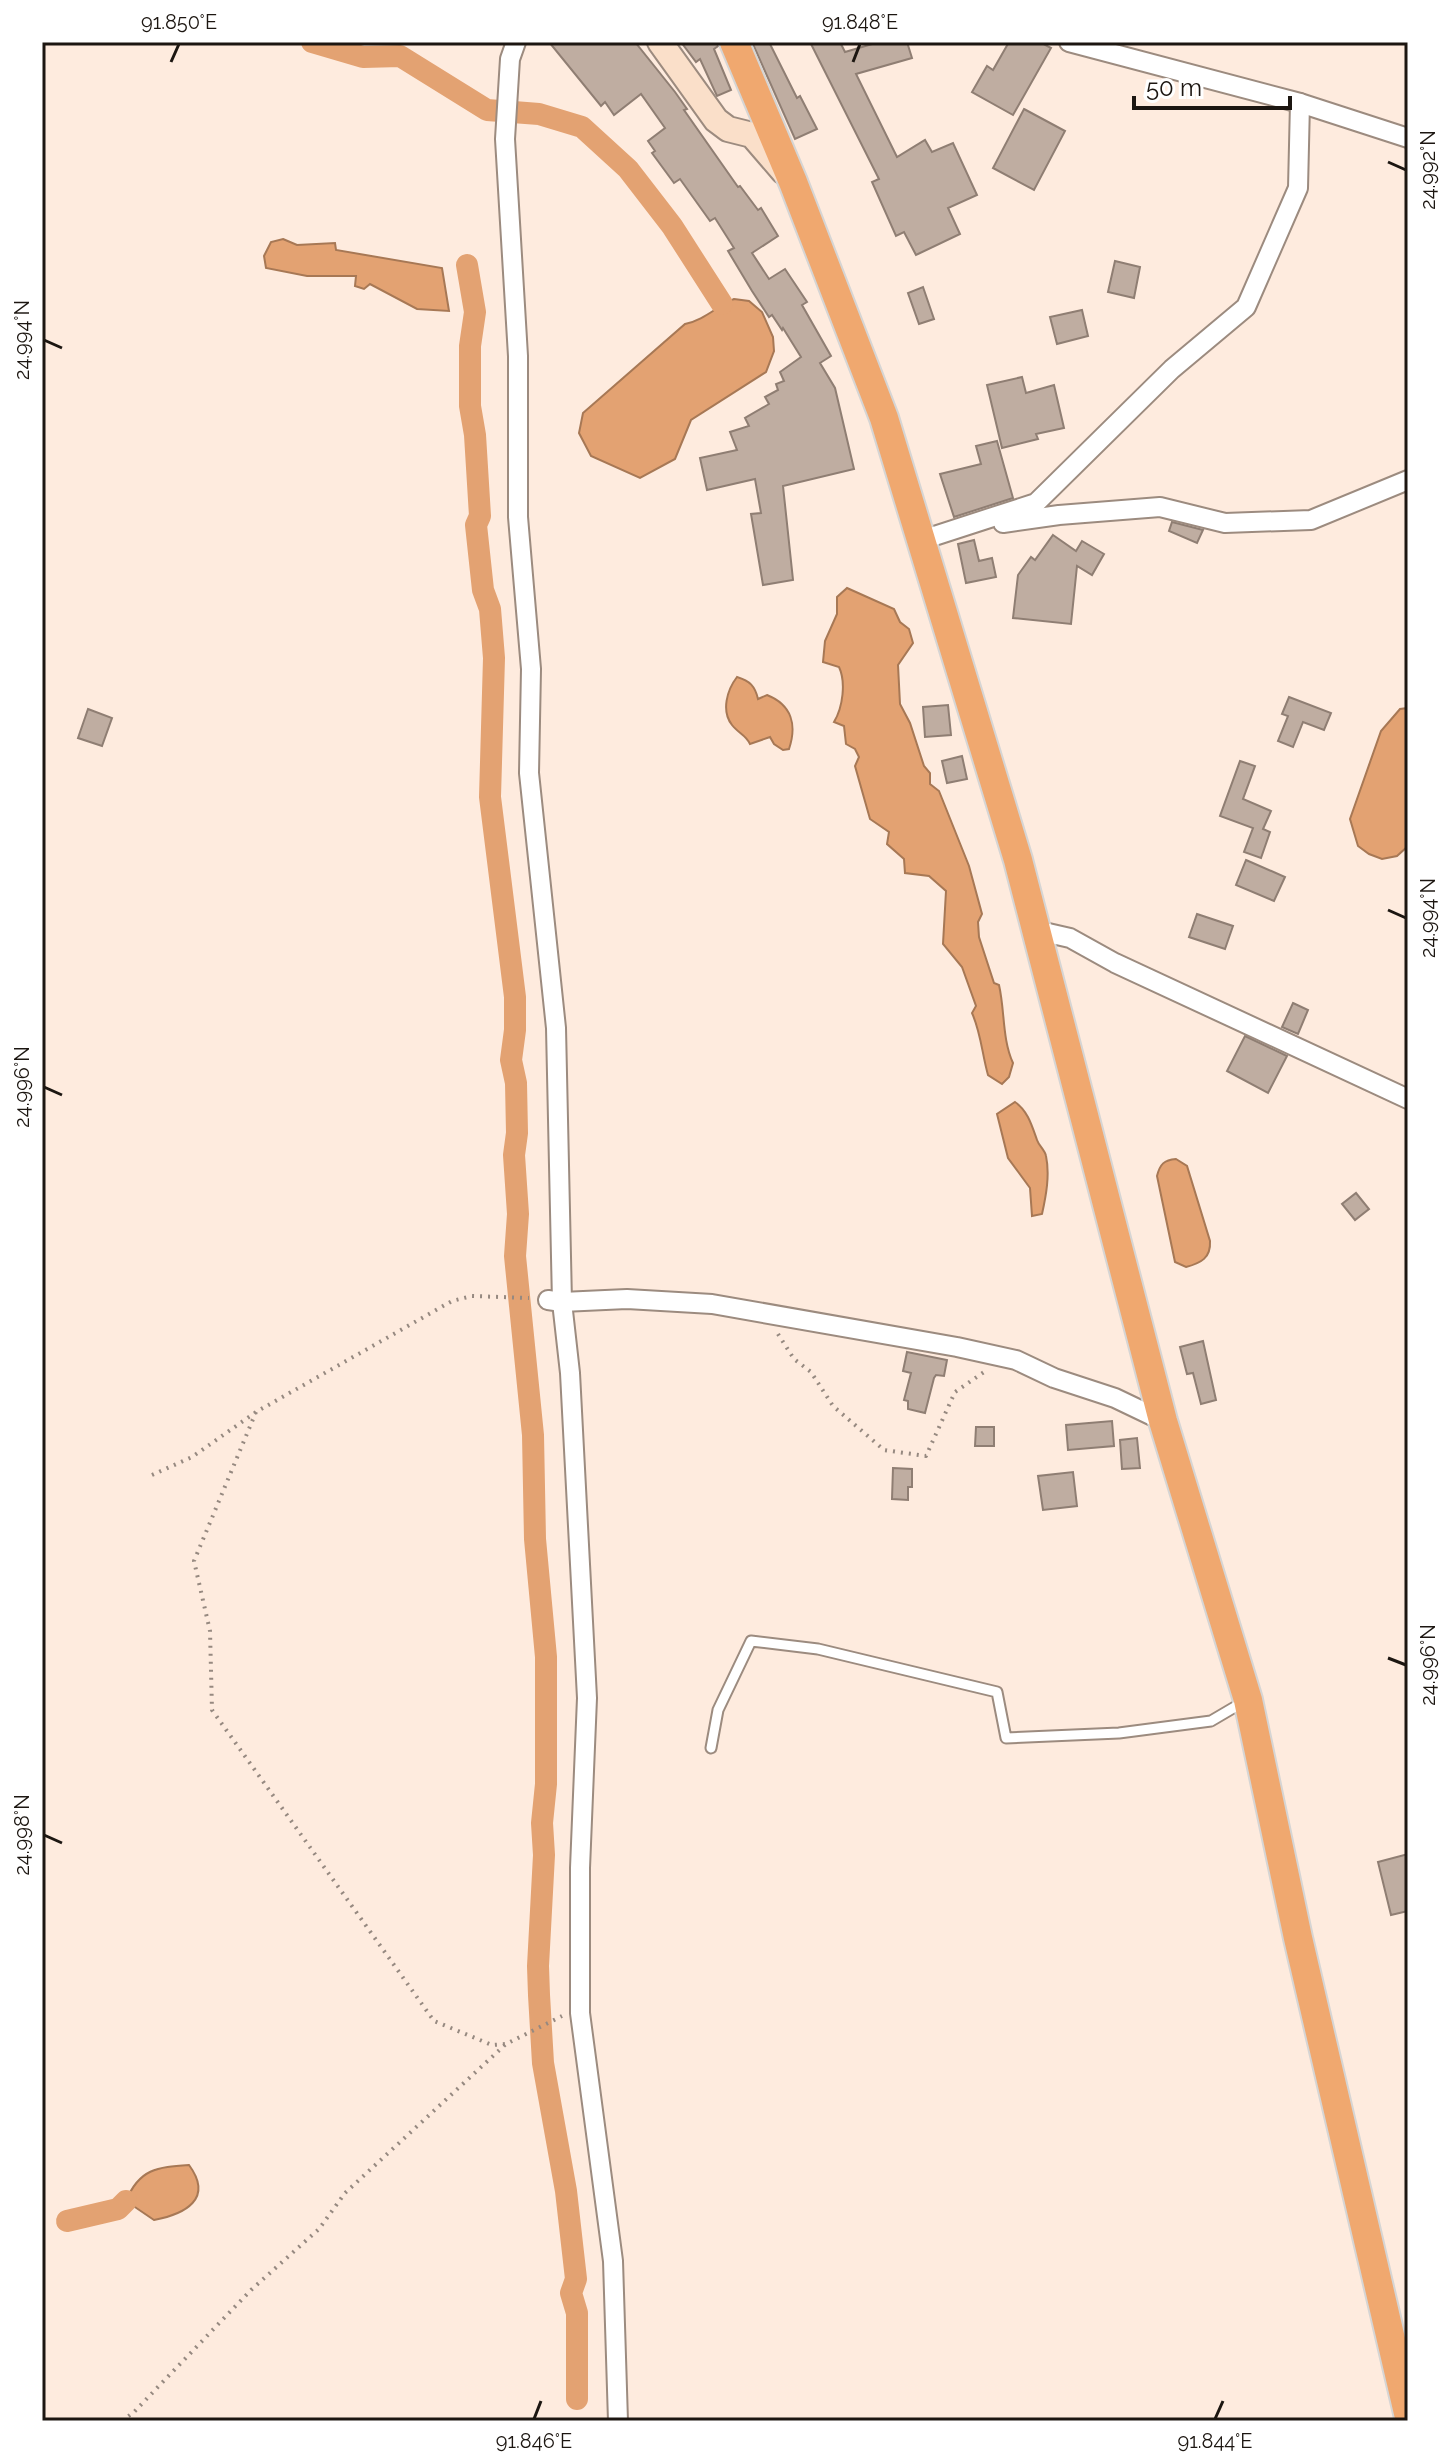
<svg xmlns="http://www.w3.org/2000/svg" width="1450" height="2463" viewBox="0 0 1450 2463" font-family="Raleway,sans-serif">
<rect width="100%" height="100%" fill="#feebde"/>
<!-- water -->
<g fill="#e3a272" stroke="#a77855" stroke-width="2">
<path d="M283 239 297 245 335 243 336 250 442 268 449 311 417 309 370 284 364 289 355 286 356 276H307L266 268 264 256 271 242Z"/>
<path d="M734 299 749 301 762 312 773 337 774 351 766 372 691 420 675 459 640 478 591 456 579 433 583 413 685 324C704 320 716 307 734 299Z"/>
<path d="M847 588 894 609 900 622 909 629 913 643 898 665 900 704 910 723 924 766 930 773V784L939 791 969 866 982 914 978 922 979 937 994 983 999 985C1005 1011 1002 1039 1013 1063L1009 1077 1002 1084 988 1075C982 1054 981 1033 972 1013L976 1006 962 967 943 944 946 891 929 876 905 873 904 859 887 844 889 832 870 819 855 766 859 757 855 749 846 744 844 726 834 722C843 707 846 682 839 667L823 662 825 641 837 614V597Z"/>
<path d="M737 677C750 681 755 686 758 699L767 695C792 705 797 725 789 749L783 750 774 744 770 737 750 744C746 735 738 733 732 725 721 711 727 690 737 677Z"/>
<path d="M1408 708V846L1397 856 1382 859 1369 854 1358 846 1350 819 1381 731 1400 709Z"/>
<path d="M1015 1102C1028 1111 1032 1126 1037 1140 1039 1146 1045 1150 1046 1156 1050 1175 1046 1196 1042 1214L1032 1216 1030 1188 1008 1158 997 1114Z"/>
<path d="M1176 1159 1187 1166 1210 1241C1211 1258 1201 1263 1186 1267L1175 1262 1157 1176C1160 1164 1164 1160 1176 1159Z"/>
<path d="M189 2165C214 2199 185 2214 154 2220L126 2201C139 2169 157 2167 189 2165Z"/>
</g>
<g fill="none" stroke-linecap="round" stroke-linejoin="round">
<!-- canal -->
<g stroke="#e3a272" stroke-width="22">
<path d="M312 42 363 57 400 56 487 110 539 114 582 127 628 169 672 226 722 304"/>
<path d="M467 265 475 312 470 346V406L475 435 480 516 476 525 483 590 490 609 494 658 490 797 515 997V1030L511 1060 516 1083 517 1133 514 1155 518 1214 515 1256 533 1435 535 1539 546 1657V1784L542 1823 544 1855 538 1966 539 1995 543 2063 566 2191 576 2279 571 2293 577 2313V2399"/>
<path d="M67 2221 118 2209 126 2201"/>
</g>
</g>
<!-- building -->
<g fill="#bfada1" stroke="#8f7e73" stroke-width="2">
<path d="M549 42H635L675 92 687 109 684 110 738 187 740 186 758 210 761 208 778 236 752 253 769 279 785 269 807 302 802 305 831 356 820 363 835 388 854 469 783 486 793 580 763 585 751 514 761 513 755 479 707 490 700 458 737 450 730 432 749 426 745 418 769 404 765 397 778 390 776 384 784 381 780 372 801 357 783 328 782 330 772 315 769 317 752 291 728 251 734 248 715 218 710 221 680 179 674 183 652 153 655 151 648 141 665 128 641 94 614 115 605 102 601 106Z"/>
<path d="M681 42H717L718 46 714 49 731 90 717 96 700 59 696 62Z"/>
<path d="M752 42H769L797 98 800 96 817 129 795 139Z"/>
<path d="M810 42H840L845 52 879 42H907L912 58 856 74 897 157 925 140 932 152 953 143 977 195 948 208 960 234 916 255 904 232 896 236 872 182 879 179Z"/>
<path d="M1009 42H1040L1051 48 1013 115 972 92 987 66 993 70Z"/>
<path d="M1024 109 1065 131 1034 190 993 168Z"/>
<path d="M1115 261 1140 267 1134 298 1108 292Z"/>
<path d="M923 287 934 319 919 324 908 293Z"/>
<path d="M1082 310 1088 336 1057 344 1050 317Z"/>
<path d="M1022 377 1026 393 1054 385 1064 428 1036 434 1038 439 1002 448 987 385Z"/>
<path d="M997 441 1013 498 954 517 940 474 981 464 976 446Z"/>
<path d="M1172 522 1203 530 1197 543 1169 531Z"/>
<path d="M1053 535 1076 551 1082 541 1104 554 1092 575 1077 566 1071 624 1013 618 1018 575 1031 557 1035 560Z"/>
<path d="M974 540 979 561 992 558 996 577 966 583 958 544Z"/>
<path d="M1289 697 1331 713 1324 730 1303 722 1293 747 1278 741 1288 716 1282 714Z"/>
<path d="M948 705 951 735 925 737 923 707Z"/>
<path d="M88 709 112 718 102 746 78 738Z"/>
<path d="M962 756 967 779 947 783 942 761Z"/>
<path d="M1240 761 1255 766 1243 799 1271 811 1263 829 1270 832 1261 858 1244 852 1253 828 1220 816Z"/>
<path d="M1246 860 1285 877 1274 901 1236 885Z"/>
<path d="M1197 914 1233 926 1225 949 1189 937Z"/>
<path d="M1293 1003 1308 1010 1298 1034 1282 1027Z"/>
<path d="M1245 1036 1287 1056 1268 1093 1227 1071Z"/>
<path d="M1356 1193 1369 1209 1355 1220 1342 1204Z"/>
<path d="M1203 1341 1216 1400 1201 1404 1193 1373 1187 1374 1180 1347Z"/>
<path d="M907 1352 947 1360 944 1376 936 1375 934 1378 925 1413 908 1409V1401L904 1400 911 1373 903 1371Z"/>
<path d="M1112 1421 1114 1446 1068 1450 1066 1425Z"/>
<path d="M976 1427H994V1446H975Z"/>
<path d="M1137 1438 1140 1468 1122 1469 1120 1440Z"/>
<path d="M893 1468 912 1469V1487H908V1500L892 1499Z"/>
<path d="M1073 1472 1077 1506 1043 1510 1038 1476Z"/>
<path d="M1408 1854V1911L1391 1915 1378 1862Z"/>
</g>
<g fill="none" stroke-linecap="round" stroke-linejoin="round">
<!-- service casing -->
<g stroke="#9c8b7f" stroke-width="13">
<path id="service" d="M711 1748 718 1710 751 1641 818 1649 997 1692 1006 1738 1119 1733 1211 1721 1245 1701"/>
</g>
<!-- minor casing -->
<g stroke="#9c8b7f" stroke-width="22">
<g id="minor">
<path d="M516 42 510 59 505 139 518 356V517L531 669 529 773 556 1028 562 1302 570 1373 587 1698 580 1868V2013L613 2261 618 2421"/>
<path d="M1069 42 1300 103 1408 138"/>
<path d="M1003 523 1059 515 1160 507 1225 523 1311 520 1408 480"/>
<path d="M922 540 1036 503 1172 369 1246 307 1298 188 1300 103"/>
<path d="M1035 930 1070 938 1115 963 1408 1099"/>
<path d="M548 1300 562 1302 627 1299 712 1304 957 1347 1016 1360 1054 1378 1115 1398 1163 1421"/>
</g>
</g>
<!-- secondary casing -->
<g stroke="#9c8b7f" stroke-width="28">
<path id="secondary" d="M660 42 716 120 728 129 752 135 783 171"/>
</g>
<!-- trunk casing -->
<g stroke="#d6d5d4" stroke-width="32">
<path id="trunk" d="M734 42 793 182 884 418 1018 860 1163 1421 1248 1700 1298 1938 1408 2413"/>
</g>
<!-- path -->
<g stroke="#968980" stroke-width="4" stroke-dasharray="2 6" stroke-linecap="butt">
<path d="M778 1334 794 1359 811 1372 833 1406 884 1450 926 1456 955 1392 984 1372"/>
<path d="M256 1412 194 1561 210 1631 212 1710 434 2021 492 2045 506 2044 562 2016"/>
<path d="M152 1475 192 1457 256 1412 452 1301 472 1296 529 1298"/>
<path d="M122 2421 134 2412 251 2290 319 2229 345 2193 506 2044"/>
</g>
<!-- service -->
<use href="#service" stroke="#fff" stroke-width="9"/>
<!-- minor -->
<use href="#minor" stroke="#fff" stroke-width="18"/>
<!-- secondary -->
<use href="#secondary" stroke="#fadfc9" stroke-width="24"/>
<!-- trunk -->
<use href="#trunk" stroke="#f0a86f" stroke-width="28"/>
</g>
<!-- ticks -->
<path fill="none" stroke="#1c1611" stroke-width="3" d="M171 62 179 44M853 62 860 44M1388 162 1406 170M44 340 62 348M1388 910 1406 918M44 1087 62 1095M1388 1658 1406 1665M44 1835 62 1843M534 2419 541 2401M1215 2419 1223 2401"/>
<!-- border -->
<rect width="1450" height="2463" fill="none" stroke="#ffffff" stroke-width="88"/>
<!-- scale -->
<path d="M1134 96v12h156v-12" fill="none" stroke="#1c1611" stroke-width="4"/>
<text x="1146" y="96" font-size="24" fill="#1c1611" stroke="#ffffff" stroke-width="6" paint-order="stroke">50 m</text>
<rect x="44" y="44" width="1362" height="2375" fill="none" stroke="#1c1611" stroke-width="3"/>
<g font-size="20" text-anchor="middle" fill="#1c1611">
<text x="179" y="29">91.850°E</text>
<text x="860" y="29">91.848°E</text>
<text transform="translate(1428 170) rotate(-90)" y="7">24.992°N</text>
<text transform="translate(22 340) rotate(-90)" y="7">24.994°N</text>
<text transform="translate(1428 918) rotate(-90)" y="7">24.994°N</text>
<text transform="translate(22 1087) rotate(-90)" y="7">24.996°N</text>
<text transform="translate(1428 1665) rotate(-90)" y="7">24.996°N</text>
<text transform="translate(22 1835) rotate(-90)" y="7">24.998°N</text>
<text x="534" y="2448">91.846°E</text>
<text x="1215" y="2448">91.844°E</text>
</g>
</svg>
